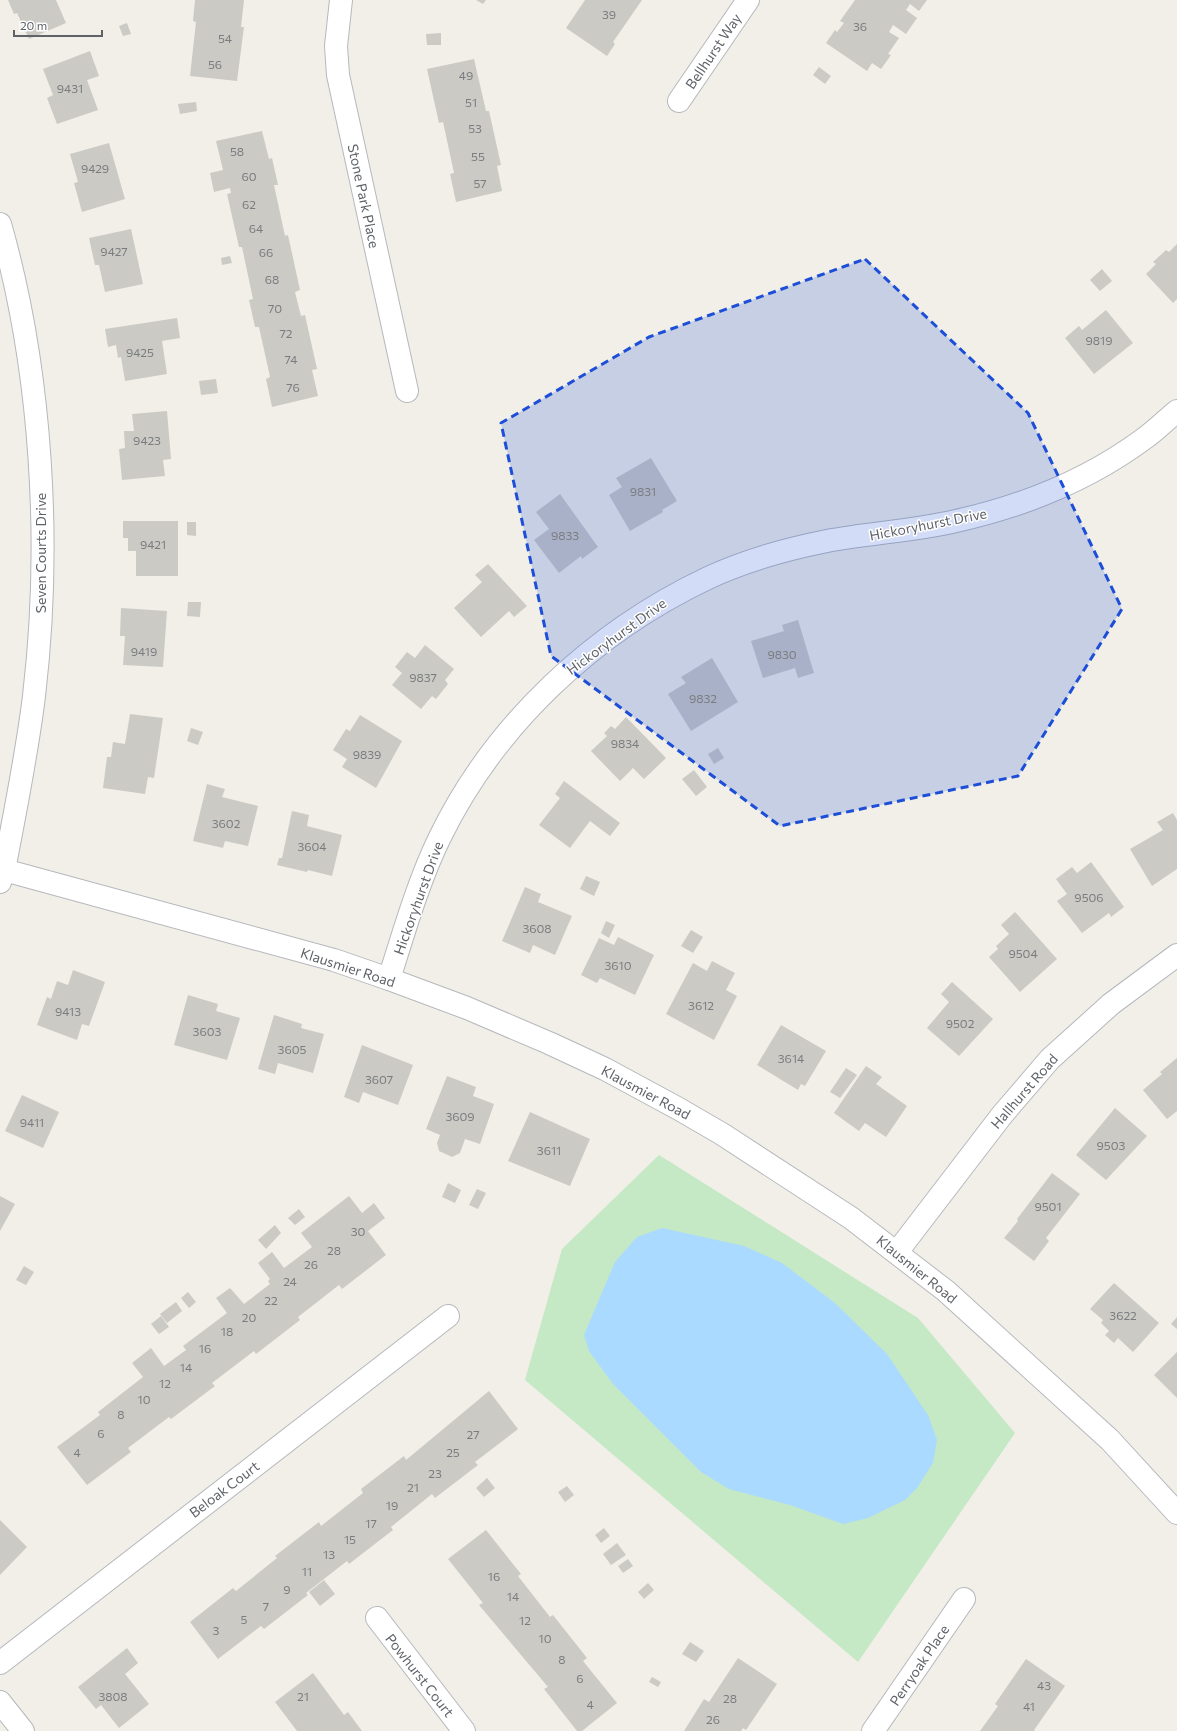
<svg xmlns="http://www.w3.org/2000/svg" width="1177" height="1731" viewBox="0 0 1177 1731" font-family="Commissioner,sans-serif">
<rect width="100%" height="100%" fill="#f1efe8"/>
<!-- green -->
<path fill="#c5e8c5" d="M659 1155 918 1318 1015 1433 858 1662 525 1380 562 1249Z"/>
<!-- water -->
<path fill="#aadaff" d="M662 1228 744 1246 782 1263 835 1303 887 1354 928 1415 937 1440 933 1463 917 1488 905 1500 868 1518 843 1524 790 1505 729 1489 701 1472 613 1384 589 1351 584 1335 615 1262 637 1237Z"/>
<!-- building -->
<g fill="#cccac5">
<path d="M8 0H56L66 23 29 39 17 13 14 14Z"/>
<path d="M195 0H244L241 27H244L237 81 190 76 196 22 193 21Z"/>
<path d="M476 0H486L483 4Z"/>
<path d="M585 0H642L613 42 615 44 607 56 566 28Z"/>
<path d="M855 0H927L919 11 910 4 906 10 917 18 906 34 893 25 889 32 899 38 888 54 891 55 881 69 872 63 867 71 826 43 835 30 837 32 844 23 840 21Z"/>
<path d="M127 23 131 34 123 36 119 26Z"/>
<path d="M441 33V45H427L426 34Z"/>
<path d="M90 51 99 76 87 80 98 110 57 124 47 98 53 95 43 69Z"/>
<path d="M474 59 486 111H489L501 165 497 166 502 191 456 202 450 174 454 173 443 122 439 123 427 69Z"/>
<path d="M819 67 831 76 825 84 813 75Z"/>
<path d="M196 102 197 111 180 114 178 104Z"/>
<path d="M262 131 269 159 272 158 278 185H274L285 236 288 235 300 290 295 292 301 316 305 315 317 369 312 370 318 396 272 407 266 379 270 377 259 327H255L249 300 253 299 242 247H239L227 194 231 193 230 188 214 192 210 173 223 170 216 141Z"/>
<path d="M109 143 125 199 82 212 74 183 78 182 70 154Z"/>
<path d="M131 229 143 284 105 292 99 265H95L89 238Z"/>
<path d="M1177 244V299L1173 303 1146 274 1156 264 1153 262 1166 250 1169 252Z"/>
<path d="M230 256 232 263 222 265 221 258Z"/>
<path d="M1102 269 1112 281 1100 291 1090 280Z"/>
<path d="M1106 310 1133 343 1094 374 1065 338 1079 326 1082 330Z"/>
<path d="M177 318 180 338 162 341 167 374 125 381 121 357 118 358 116 345 108 347 105 329Z"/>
<path d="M216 379 218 393 201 395 199 381Z"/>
<path d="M167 411 171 459 163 460 165 476 122 480 119 449 125 448 124 431H134L132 414Z"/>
<path d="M651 458 677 501 662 510 663 512 630 531 609 495 622 487 616 478Z"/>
<path d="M560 494 598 547 582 559 581 556 559 573 534 540 549 529 536 512Z"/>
<path d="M123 521H178V576H136V551H128V538H123Z"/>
<path d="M187 522H196V536L187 535Z"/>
<path d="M488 564 527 606 514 617 509 611 481 637 454 608 482 582 475 575Z"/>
<path d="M188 602H201L200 617 187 616Z"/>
<path d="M121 608 167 611 163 667 123 665 125 636H120Z"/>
<path d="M798 620 814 673 798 678 795 668 763 678 751 641 784 631 782 625Z"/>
<path d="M425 645 454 669 445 680 448 684 436 699 432 696 421 709 392 685 402 673 395 667 407 652 415 658Z"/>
<path d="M712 658 738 702 691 731 668 694 686 683 681 677Z"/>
<path d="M130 714 163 718 154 778 148 777 145 794 103 788 107 757H111L113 742 125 744Z"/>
<path d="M360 715 402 741 376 788 342 767 347 759 333 750 346 729 350 731Z"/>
<path d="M626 717 666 758 644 779 633 768 620 781 591 751 607 736 604 733 611 726 615 729Z"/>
<path d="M191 728 203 732 198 745 187 741Z"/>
<path d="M718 748 724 758 714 764 708 754Z"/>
<path d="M694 770 707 787 696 796 682 779Z"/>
<path d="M564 781 620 823 610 836 590 821 570 848 539 825 560 798 555 794Z"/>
<path d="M207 784 225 789 222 797 258 806 248 846 225 841 223 848 193 841Z"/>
<path d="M292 811 309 815 307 826 342 835 332 876 308 870 307 872 277 865 279 858H282Z"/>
<path d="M1173 813 1177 820V869L1152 886 1130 849 1163 830 1157 822Z"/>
<path d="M1091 862 1124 907 1111 917 1109 913 1082 933 1057 901 1067 894 1056 879 1072 867 1077 873Z"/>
<path d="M586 876 600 882 594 896 580 889Z"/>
<path d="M525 887 541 894 538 902 572 916 555 955 533 945 530 953 502 941Z"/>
<path d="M1015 912 1057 959 1020 992 989 957 998 949 996 946 1009 934 1001 925Z"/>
<path d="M606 921 615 925 609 938 601 933Z"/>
<path d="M691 930 703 937 693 953 681 946Z"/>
<path d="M618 937 654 955 635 995 600 978 597 983 581 975 599 938 614 945Z"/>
<path d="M712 961 735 973 726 990 737 996 714 1040 666 1014 693 963 707 971Z"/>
<path d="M73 970 105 982 89 1026 82 1024 77 1040 37 1025 47 997 51 999 57 981 68 985Z"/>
<path d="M952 982 993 1019 959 1056 927 1028 949 1002 941 994Z"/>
<path d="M188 995 218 1004 216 1011 240 1018 227 1060 174 1045Z"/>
<path d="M274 1015 302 1024 301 1028 324 1034 313 1073 278 1063 275 1074 258 1069Z"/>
<path d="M781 1025 826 1051 805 1086 801 1084 798 1090 757 1065Z"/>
<path d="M362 1045 413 1065 398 1105 363 1092 359 1103 344 1097Z"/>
<path d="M1177 1058V1111L1167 1119 1143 1090 1162 1074 1160 1072Z"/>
<path d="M866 1066 882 1077 876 1084 907 1106 886 1137 865 1123 859 1131 834 1113Z"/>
<path d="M846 1068 857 1075 840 1098 830 1092Z"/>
<path d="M447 1076 476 1087 473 1096 494 1104 480 1144 465 1139 460 1153 452 1157 439 1151 437 1143 440 1135 426 1129Z"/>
<path d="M22 1095 59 1112 43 1148 5 1131Z"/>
<path d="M1115 1108 1147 1136 1106 1180 1076 1155Z"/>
<path d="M530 1112 590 1139 570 1186 508 1161Z"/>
<path d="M1052 1173 1080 1194 1046 1238 1049 1241 1034 1261 1004 1238 1018 1221 1017 1219Z"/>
<path d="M448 1183 461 1190 455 1203 442 1197Z"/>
<path d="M477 1189 486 1193 478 1209 469 1205Z"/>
<path d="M0 1196 15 1204 0 1231Z"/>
<path d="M349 1196 362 1213 374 1203 385 1218 368 1231 386 1255 342 1289 339 1285 298 1317 300 1320 256 1354 254 1351 212 1383 215 1386 171 1419 169 1417 128 1448 131 1452 87 1485 57 1447 100 1415 98 1412 143 1377 132 1363 151 1348 164 1366 186 1350 183 1346 227 1313 216 1298 230 1288 244 1304 270 1284 268 1281 270 1279 258 1263 272 1252 284 1268 312 1247 301 1233Z"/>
<path d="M299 1209 305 1217 295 1225 288 1218Z"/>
<path d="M275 1225 281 1233 266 1249 258 1240Z"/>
<path d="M24 1266 34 1272 26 1285 16 1280Z"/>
<path d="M1114 1283 1159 1323 1133 1352 1118 1338 1114 1343 1105 1335 1109 1331 1101 1323 1103 1320 1090 1309Z"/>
<path d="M188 1292 196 1302 189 1308 181 1298Z"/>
<path d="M176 1302 182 1311 167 1323 160 1314Z"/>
<path d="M161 1316 169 1327 159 1334 151 1324Z"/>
<path d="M1177 1317V1329L1171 1324Z"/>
<path d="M1177 1352V1398L1154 1375Z"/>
<path d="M489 1391 518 1429 475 1462 478 1465 435 1498 432 1494 391 1527 393 1530 349 1564 347 1561 306 1593 308 1595 264 1629 261 1626 218 1659 190 1622 233 1588 236 1591 277 1558 275 1556 319 1522 321 1526 363 1493 361 1489 404 1456 406 1460Z"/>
<path d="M487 1478 495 1488 484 1497 476 1488Z"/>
<path d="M567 1486 574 1495 565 1502 558 1492Z"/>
<path d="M0 1520 27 1547 0 1575Z"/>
<path d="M604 1528 610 1536 601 1543 595 1535Z"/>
<path d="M486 1530 521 1574 518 1576 550 1617 553 1615 587 1658 583 1661 617 1703 582 1731H577L544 1689 548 1687 479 1605 483 1603 448 1559Z"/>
<path d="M617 1543 626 1555 611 1565 603 1554Z"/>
<path d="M628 1559 633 1566 623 1573 618 1566Z"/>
<path d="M324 1580 335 1594 320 1606 309 1592Z"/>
<path d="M648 1583 654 1590 644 1599 638 1592Z"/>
<path d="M690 1642 704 1651 696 1662 682 1654Z"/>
<path d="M127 1648 138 1663 125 1674 149 1704 119 1728 101 1705 96 1709 78 1687Z"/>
<path d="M738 1658 777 1684 746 1730 743 1728 741 1731H684L704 1699 709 1702Z"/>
<path d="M1026 1659 1065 1686 1034 1730 1035 1731H980L998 1706 995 1704Z"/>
<path d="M313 1673 344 1715 348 1712 362 1731H297L275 1702Z"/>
<path d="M652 1677 661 1682 658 1687 649 1682Z"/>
</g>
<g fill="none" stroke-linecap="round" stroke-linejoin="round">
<!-- minor casing -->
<g stroke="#b5b8bc" stroke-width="24">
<g id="minor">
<path d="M341 0 336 46 338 75 407 391"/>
<path d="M679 101 748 0"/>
<path d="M0 224C42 371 52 544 34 696 27 754 15 812 4 870L0 882"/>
<path d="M4 870 334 960 389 979 467 1008 549 1043 605 1069 679 1109 722 1134 851 1218 946 1291 1110 1440 1177 1513"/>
<path d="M389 979C404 932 418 882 440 837 495 724 594 632 708 578 746 560 787 549 827 541 870 533 913 531 956 521 1023 506 1090 479 1145 438 1156 430 1166 420 1177 411"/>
<path d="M897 1252 1002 1115 1050 1059 1111 1004 1177 955"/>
<path d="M377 1618 464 1731"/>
<path d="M0 1663 448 1316"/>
<path d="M0 1702 23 1731"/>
<path d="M873 1731 964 1599"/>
</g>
</g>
<!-- minor -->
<use href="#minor" stroke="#fff" stroke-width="22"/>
</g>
<!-- marked area -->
<path fill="#1d4ed8" fill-opacity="0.2" stroke="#1d4ed8" stroke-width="3" stroke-dasharray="8 5" stroke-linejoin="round" d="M865 259 1028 413 1122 609 1018 776 780 826 551 656 501 423 649 337Z"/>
<g text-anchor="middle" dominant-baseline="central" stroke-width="3" stroke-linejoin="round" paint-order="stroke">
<!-- number labels -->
<g font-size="12" fill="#7a7d7f">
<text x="609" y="14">39</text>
<text x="860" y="26">36</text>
<text x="225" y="38">54</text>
<text x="215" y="64">56</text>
<text x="466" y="75">49</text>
<text x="70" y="88">9431</text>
<text x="471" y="102">51</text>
<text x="475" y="128">53</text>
<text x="237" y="151">58</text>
<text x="478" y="156">55</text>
<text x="95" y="168">9429</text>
<text x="249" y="176">60</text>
<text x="480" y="183">57</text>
<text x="249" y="204">62</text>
<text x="256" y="228">64</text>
<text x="114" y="251">9427</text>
<text x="266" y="252">66</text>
<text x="272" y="279">68</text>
<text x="275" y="308">70</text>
<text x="286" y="333">72</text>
<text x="1099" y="340">9819</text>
<text x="140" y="352">9425</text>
<text x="291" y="359">74</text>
<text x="293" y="387">76</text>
<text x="147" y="440">9423</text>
<text x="643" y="491">9831</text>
<text x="565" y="535">9833</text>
<text x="153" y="544">9421</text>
<text x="144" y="651">9419</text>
<text x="782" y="654">9830</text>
<text x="423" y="677">9837</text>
<text x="703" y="698">9832</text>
<text x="625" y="743">9834</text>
<text x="367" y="754">9839</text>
<text x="226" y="823">3602</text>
<text x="312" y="846">3604</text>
<text x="1089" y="897">9506</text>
<text x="537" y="928">3608</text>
<text x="1023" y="953">9504</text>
<text x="618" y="965">3610</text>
<text x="701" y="1005">3612</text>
<text x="68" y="1011">9413</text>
<text x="960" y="1023">9502</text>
<text x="207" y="1031">3603</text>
<text x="292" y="1049">3605</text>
<text x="791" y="1058">3614</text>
<text x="379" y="1079">3607</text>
<text x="460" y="1116">3609</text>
<text x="32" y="1122">9411</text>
<text x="1111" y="1145">9503</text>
<text x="549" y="1150">3611</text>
<text x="1048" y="1206">9501</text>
<text x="358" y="1231">30</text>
<text x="334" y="1250">28</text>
<text x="311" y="1264">26</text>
<text x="290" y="1281">24</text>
<text x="271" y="1300">22</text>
<text x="1123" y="1315">3622</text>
<text x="249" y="1317">20</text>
<text x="227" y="1331">18</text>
<text x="205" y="1348">16</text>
<text x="186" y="1367">14</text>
<text x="165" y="1383">12</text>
<text x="144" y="1399">10</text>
<text x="121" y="1414">8</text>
<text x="101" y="1433">6</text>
<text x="473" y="1434">27</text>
<text x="77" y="1452">4</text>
<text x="453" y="1452">25</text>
<text x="435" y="1473">23</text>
<text x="413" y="1487">21</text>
<text x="392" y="1505">19</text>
<text x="371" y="1523">17</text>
<text x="350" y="1539">15</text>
<text x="329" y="1554">13</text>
<text x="307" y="1571">11</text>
<text x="494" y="1576">16</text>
<text x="287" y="1589">9</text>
<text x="513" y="1596">14</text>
<text x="266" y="1606">7</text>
<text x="244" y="1619">5</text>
<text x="525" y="1620">12</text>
<text x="216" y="1630">3</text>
<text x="545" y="1638">10</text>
<text x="562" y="1659">8</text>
<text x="580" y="1678">6</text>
<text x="1044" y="1685">43</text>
<text x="113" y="1696">3808</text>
<text x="303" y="1696">21</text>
<text x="730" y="1698">28</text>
<text x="590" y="1704">4</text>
<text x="1029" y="1706">41</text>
<text x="713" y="1719">26</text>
</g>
<!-- street labels -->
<g font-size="14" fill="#5f6368" stroke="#fff">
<text transform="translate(713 51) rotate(-56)">Bellhurst Way</text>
<text transform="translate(364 196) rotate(78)">Stone Park Place</text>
<text transform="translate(928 524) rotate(-11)">Hickoryhurst Drive</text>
<text transform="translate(40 553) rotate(-90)">Seven Courts Drive</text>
<text transform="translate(616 636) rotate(-36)">Hickoryhurst Drive</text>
<text transform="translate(418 898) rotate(-70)">Hickoryhurst Drive</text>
<text transform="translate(348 967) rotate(18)">Klausmier Road</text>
<text transform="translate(1024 1091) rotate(-49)">Hallhurst Road</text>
<text transform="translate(646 1092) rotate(28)">Klausmier Road</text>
<text transform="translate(917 1269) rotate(39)">Klausmier Road</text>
<text transform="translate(224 1489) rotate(-37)">Beloak Court</text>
<text transform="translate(919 1665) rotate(-56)">Perryoak Place</text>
<text transform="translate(420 1675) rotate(52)">Powhurst Court</text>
</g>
</g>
<!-- scale -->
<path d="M14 30v6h88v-6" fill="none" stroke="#5f6368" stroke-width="2"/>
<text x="20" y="30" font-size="12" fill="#5f6368" stroke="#ffffff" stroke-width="3" paint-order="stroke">20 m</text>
</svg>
